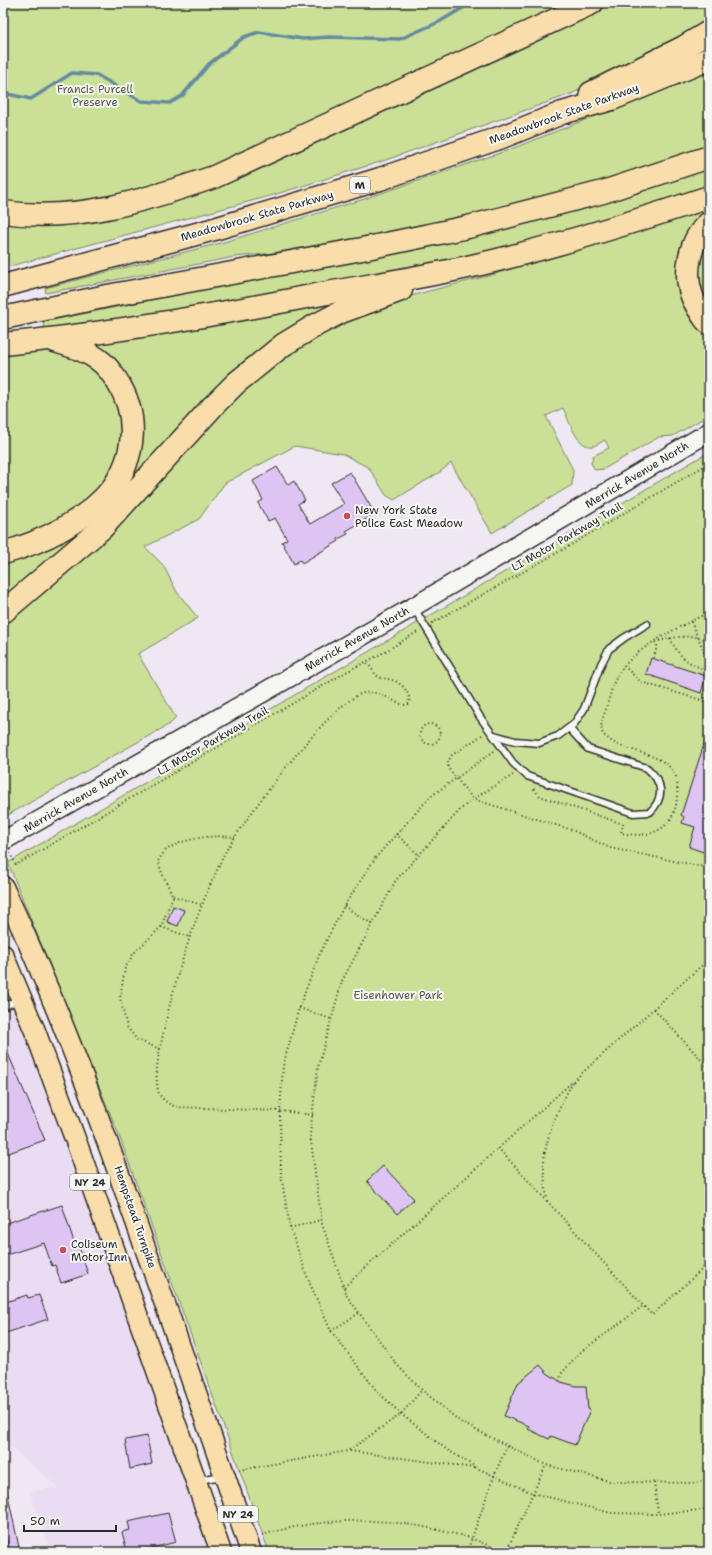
<svg xmlns="http://www.w3.org/2000/svg" width="712" height="1555" viewBox="0 0 712 1555" font-family="'Shantell Sans',sans-serif">
<rect width="100%" height="100%" fill="#efe7f2"/>
<filter id="ink" filterUnits="userSpaceOnUse"><feTurbulence type="fractalNoise" baseFrequency=".025" numOctaves="2"/><feDisplacementMap in="SourceGraphic" scale="8" xChannelSelector="R" yChannelSelector="G"/><feConvolveMatrix kernelMatrix="1 2 1 2 8 2 1 2 1" color-interpolation-filters="sRGB"/></filter>
<g filter="url(#ink)">
<!-- built -->
<path fill="#eadcf2" d="M3 957 219 1552H51L30 1492 59 1487 3 1441Z"/>
<!-- green -->
<g fill="#c9e096" stroke="#7a8660">
<path d="M3 3H567L300 130 169 184 65 205 3 204Z"/>
<path d="M612 3H709V24L647 58 571 94 383 161 270 196 3 268V217L28 221 274 161Z"/>
<path d="M709 71V148L693 154 521 204 361 238 284 252 235 257 46 293 45 288 224 242 361 200 506 151Z"/>
<path d="M709 168V189L684 198 501 248 376 276 183 311 45 329 43 322 484 232Z"/>
<path d="M709 205V216L683 256 709 332V415L673 436 659 437 604 469 595 470 591 463 593 456 609 448 605 440C601 442 597 445 593 446 577 449 569 420 563 408L546 416 573 470 572 485 492 533 451 463 440 472 394 500 386 495 369 468 343 454 295 446 225 483 199 519 145 547 163 565 177 592 198 618 138 654 176 718 170 724 6 816 5 814H3V623L50 584 228 401 274 363 319 332 369 308 425 292 492 275Z"/>
<path d="M709 233V308L701 294 697 263Z"/>
<path d="M342 298 140 475 134 472 143 442 142 415 135 392 97 347V340Z"/>
<path d="M3 349 60 350 94 365 115 389 126 443 113 476 77 511 3 546Z"/>
<path d="M709 452V1552H269L120 1138 8 863Z"/>
<path d="M83 527V537L3 604V563Z"/>
</g>
<g fill="none" stroke-linecap="round" stroke-linejoin="round">
<!-- stream -->
<path stroke="#668ba0" stroke-width="3.5" d="M3 93 31 99 72 73 97 75 141 101 170 103 182 96 209 64 244 37 259 32 303 39 328 37 400 39 439 22 471 3"/>
</g>
<!-- building -->
<g fill="#dec4f3" stroke="#2b2b2b">
<path d="M277 467 288 485 294 481 305 500 298 504 310 524 344 504 331 483 350 472 375 514 346 531 348 534 338 539 339 541 302 563 300 560 294 564 282 542 287 539 275 518 268 521 258 503 263 500 253 481Z"/>
<path d="M651 658 706 676 701 693 646 674Z"/>
<path d="M707 735H709V854L689 847 695 827 682 823 684 817 681 815Z"/>
<path d="M173 906 184 910 178 926 167 922Z"/>
<path d="M3 1042 45 1140 3 1155Z"/>
<path d="M383 1166 414 1199 397 1214 367 1181Z"/>
<path d="M62 1205 74 1242 77 1241 88 1274 61 1283 55 1265 52 1266 44 1243 3 1256V1224Z"/>
<path d="M27 1295 28 1298 39 1295 48 1319 3 1334V1303Z"/>
<path d="M540 1365 547 1373 561 1382 576 1386H586L588 1409 590 1410 575 1445 551 1436 549 1439 528 1429 529 1426 504 1416 518 1383Z"/>
<path d="M147 1436 152 1464 130 1469 125 1440Z"/>
<path d="M7 1491 20 1552H10L5 1533 3 1534V1492Z"/>
<path d="M168 1513 176 1542 136 1552H127L122 1532 130 1530 128 1522Z"/>
</g>
<g fill="none" stroke-linecap="round" stroke-linejoin="round">
<!-- service casing -->
<g stroke="#2b2b2b" stroke-width="9">
<g id="service">
<path d="M414 608 480 717 513 763 527 776 633 813 650 812C665 797 663 782 647 768L588 749 569 728"/>
<path d="M494 735 515 741 539 743 558 736 574 724 584 709 601 664 609 649 624 638 647 624"/>
<path d="M3 1007 20 999"/>
<path d="M199 1480 222 1476"/>
</g>
</g>
<!-- secondary casing -->
<g stroke="#2b2b2b" stroke-width="21">
<path id="secondary" d="M3 841 413 607 709 432"/>
</g>
<!-- primary casing -->
<g stroke="#2b2b2b" stroke-width="23">
<g id="primary">
<path d="M3 887C60 1008 105 1133 149 1259 184 1356 217 1454 251 1552"/>
<path d="M3 955 35 1031 77 1144 221 1552"/>
</g>
</g>
<!-- motorway casing -->
<g stroke="#2b2b2b" stroke-width="25">
<g id="motorway">
<path d="M591 93 684 47 709 32"/>
<path d="M3 212C76 223 146 200 214 177L592 3"/>
<path d="M709 223C690 239 683 272 692 296 695 304 701 313 706 320L709 323"/>
<path d="M3 286 211 230 380 179 502 137 562 113 612 99 709 59"/>
<path d="M3 318 107 296 362 249 468 227 603 192 709 157"/>
<path d="M3 344C106 334 210 316 311 296 365 286 419 278 472 266 552 248 631 223 709 197"/>
<path d="M3 553C41 543 87 520 112 489 136 456 139 415 117 381 112 373 106 365 99 360 86 350 71 346 55 341"/>
<path d="M3 612 102 528 213 406 236 383 283 345 316 325 341 312 401 290"/>
</g>
</g>
<!-- path -->
<g stroke="#2b2b2b" stroke-width="2" stroke-dasharray="1 3" stroke-linecap="butt">
<path d="M691 622 709 662"/>
<path d="M432 623 564 549 709 463"/>
<path d="M670 638C679 658 689 664 709 671"/>
<path d="M659 641C676 636 692 635 709 639"/>
<path d="M654 658 657 646 655 642"/>
<path d="M624 666 641 682 704 701 709 687"/>
<circle cx="430" cy="734" r="10"/>
<path d="M482 735 451 756 448 762V768L473 799 572 830 610 848 709 868"/>
<path d="M494 751 430 797 376 857 344 906 320 953 299 1008 283 1066 280 1111 281 1175 290 1228 310 1284 331 1331 376 1390 401 1414 446 1449 477 1468 532 1493 611 1513 658 1514 709 1509"/>
<path d="M513 775 473 799 461 809 396 880 342 981 318 1067 310 1134 322 1224 347 1296 397 1365 422 1390 462 1423 546 1465 613 1482 696 1483 709 1479"/>
<path d="M534 789 540 796 623 824 621 833C650 839 675 830 677 797 678 789 678 777 673 771 659 751 624 753 606 737 597 730 603 718 606 709 609 700 611 689 615 680 630 648 679 628 709 612"/>
<path d="M396 834 418 854"/>
<path d="M10 853 16 865 348 671 379 655 419 631"/>
<path d="M173 896 202 905"/>
<path d="M344 906 372 924"/>
<path d="M161 927 190 937"/>
<path d="M299 1008 331 1019"/>
<path d="M654 1009 709 1068"/>
<path d="M160 1049 137 1040 127 1027 120 998 125 968 134 953 161 927 173 896 162 873 158 861C161 857 164 851 168 849 186 837 214 835 235 837"/>
<path d="M313 1115 280 1111 177 1107C168 1104 160 1099 158 1090 154 1069 160 1050 164 1030 175 979 191 929 212 881 217 871 221 860 226 851 245 819 331 700 364 693 381 690 390 701 404 705L409 704C412 694 401 682 392 680 386 678 381 679 376 675 373 671 370 666 366 662"/>
<path d="M498 1148 652 1315 709 1263"/>
<path d="M547 1201C546 1188 543 1173 544 1160 547 1131 560 1107 573 1081"/>
<path d="M290 1228 321 1220"/>
<path d="M344 1287 709 959"/>
<path d="M331 1331 359 1313"/>
<path d="M559 1381 562 1373 578 1354 643 1306"/>
<path d="M350 1451 474 1468"/>
<path d="M239 1470 348 1451 401 1414 422 1390"/>
<path d="M654 1483 658 1513"/>
<path d="M262 1535C323 1517 385 1516 446 1532 454 1534 464 1535 472 1539 483 1542 493 1548 503 1552"/>
<path d="M467 1552 494 1476 507 1446"/>
<path d="M506 1552 546 1465"/>
</g>
<!-- service -->
<use href="#service" stroke="#f6f6f2" stroke-width="6"/>
<!-- secondary -->
<use href="#secondary" stroke="#f6f6f2" stroke-width="18"/>
<!-- primary -->
<use href="#primary" stroke="#f9ddab" stroke-width="20"/>
<!-- motorway -->
<use href="#motorway" stroke="#f9ddab" stroke-width="22"/>
</g>
</g>
<!-- markers -->
<g fill="#d1495b" stroke="#f6f6f2" stroke-width="1.5">
<circle cx="347" cy="516" r="4"/>
<circle cx="63" cy="1250" r="4"/>
</g>
<g text-anchor="middle" dominant-baseline="central" stroke-width="4" stroke-linejoin="round" paint-order="stroke">
<!-- shield labels -->
<g fill="#f6f6f2" stroke="#686867" stroke-width="1">
<rect x="350" y="177" width="20" height="16" rx="3"/>
<rect x="70" y="1174" width="40" height="16" rx="3"/>
<rect x="218" y="1506" width="40" height="16" rx="3"/>
</g>
<g font-size="10" font-weight="bold" fill="#2b2b2b">
<text x="360" y="185">M</text>
<text x="90" y="1182">NY 24</text>
<text x="238" y="1514">NY 24</text>
</g>
<!-- park labels -->
<g font-size="11" fill="#525846" stroke="#f6f6f2">
<text x="95" y="89">Francis Purcell<tspan x="95" dy="13">Preserve</tspan></text>
<text x="398" y="995">Eisenhower Park</text>
</g>
<!-- street labels -->
<g font-size="11" fill="#2b2b2b" stroke="#f6f6f2">
<text transform="translate(564 114) rotate(-20)">Meadowbrook State Parkway</text>
<text transform="translate(257 216) rotate(-16)">Meadowbrook State Parkway</text>
<text transform="translate(637 475) rotate(-31)">Merrick Avenue North</text>
<text transform="translate(567 537) rotate(-30)">LI Motor Parkway Trail</text>
<text transform="translate(357 639) rotate(-30)">Merrick Avenue North</text>
<text transform="translate(213 741) rotate(-30)">LI Motor Parkway Trail</text>
<text transform="translate(76 800) rotate(-30)">Merrick Avenue North</text>
<text transform="translate(135 1217) rotate(71)">Hempstead Turnpike</text>
</g>
<!-- poi labels -->
<g font-size="11" fill="#2b2b2b" stroke="#f6f6f2" text-anchor="start">
<text x="355" y="510">New York State<tspan x="355" dy="13">Police East Meadow</tspan></text>
<text x="71" y="1244">Coliseum<tspan x="71" dy="13">Motor Inn</tspan></text>
</g>
</g>
<!-- margin -->
<rect width="712" height="1555" fill="none" stroke="#f6f6f2" stroke-width="16"/>
<rect x="8" y="8" width="696" height="1539" fill="none" stroke="#2b2b2b" stroke-width="1.5" filter="url(#ink)"/>
<!-- scale -->
<path d="M24 1525v6h92v-6" fill="none" stroke="#2b2b2b" stroke-width="2"/>
<text x="30" y="1525" font-size="12" fill="#2b2b2b" stroke="#f6f6f2" stroke-width="3" paint-order="stroke">50 m</text>
</svg>
